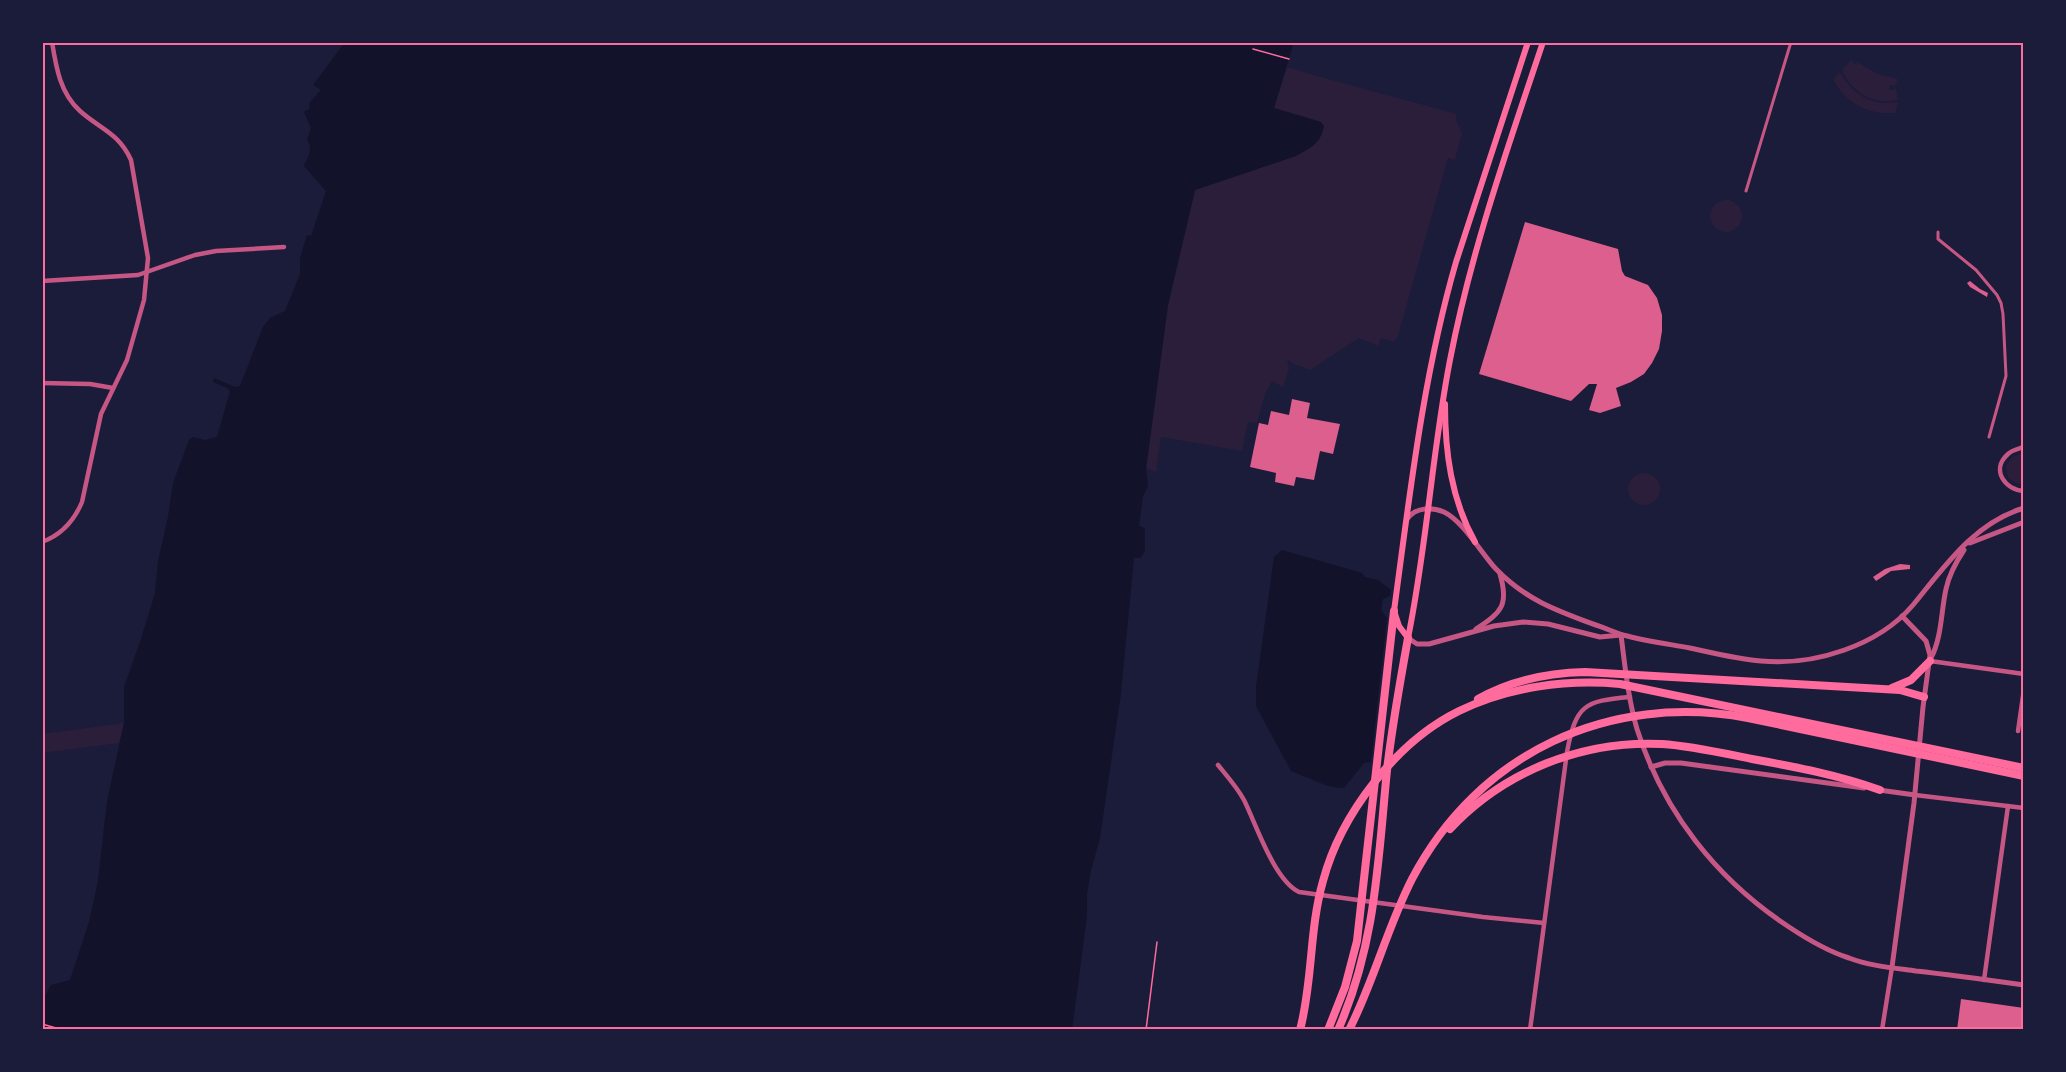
<svg xmlns="http://www.w3.org/2000/svg" width="2066" height="1072" viewBox="0 0 2066 1072" font-family="'Libre Baskerville',serif">
<rect width="100%" height="100%" fill="#1b1b3a"/>
<!-- green -->
<g fill="#2a1e3b">
<path d="M1851 60 1855 65 1857 62 1878 74 1898 79 1895 86 1889 85 1890 90 1896 89 1898 100C1873 105 1852 93 1842 70Z"/>
<path d="M1287 67C1343 84 1400 98 1456 114V120L1462 133 1455 160 1448 158 1398 336 1394 342 1381 338 1378 346 1359 338 1310 370 1294 364 1287 359 1289 369 1283 387 1272 381 1265 394 1257 423 1248 422 1242 451 1161 437 1156 472 1146 468 1168 305 1195 190 1296 156 1321 122 1274 108Z"/>
<path d="M1840 72C1852 94 1872 107 1898 102L1895 113C1868 115 1845 103 1833 79Z"/>
<circle cx="1726" cy="216" r="16"/>
<path d="M2024 453V485L2016 483 2008 478 2006 466 2012 457Z"/>
<circle cx="1644" cy="489" r="16"/>
<path d="M124 723 119 743 42 753V734Z"/>
</g>
<!-- water -->
<g fill="#12122b">
<path d="M345 42H1294L1274 108 1321 122 1324 126C1321 143 1311 148 1296 156L1195 190 1168 305 1146 469 1148 487 1143 496 1139 526 1145 528V550L1141 558H1134L1121 693 1100 838 1091 870 1087 894V916L1072 1030H42V1001L51 985 70 980 89 922 98 881 107 801 124 723V687L141 639 155 593 158 561 168 517 173 483 189 440 193 437 205 440 217 437 230 391 227 388 213 382 214 378 235 387 240 386 263 327 270 318 285 311 300 274V258L307 235 311 236 326 191 304 166C308 156 314 149 307 140L311 128 304 112 309 109 310 102 321 90 313 85Z"/>
<path d="M1282 550 1362 573 1365 577 1378 580 1391 590 1390 596 1383 599 1381 610 1387 618 1371 762 1364 763 1344 788H1340L1328 786 1291 771 1256 706V687L1274 557Z"/>
</g>
<!-- building -->
<g fill="#dd5f8e">
<path d="M1525 222 1618 249 1622 271 1625 276 1648 285 1657 298 1662 315V331L1659 349 1652 363 1644 374 1631 382 1616 388 1621 406 1600 413 1589 410 1597 384H1589L1571 401 1479 374Z"/>
<path d="M1970 281 1980 289 1988 293 1987 297 1970 287 1967 283Z"/>
<path d="M1292 399 1310 403 1307 418 1340 424 1333 454 1320 451 1314 480 1296 477 1294 486 1275 482 1276 473 1250 467 1259 423 1268 425 1271 411 1289 415Z"/>
<path d="M1900 564 1910 565V569L1891 571 1876 581 1873 577 1885 569Z"/>
<path d="M1961 999 2024 1008V1030H1957Z"/>
</g>
<g fill="none" stroke-linecap="round" stroke-linejoin="round">
<!-- path -->
<g stroke="#ff6b9d" stroke-width="1.5">
<path d="M1253 49 1289 59"/>
<path d="M42 1024 63 1030"/>
<path d="M1146 1030 1157 942"/>
</g>
<!-- pedestrian -->
<g stroke="#c65784" stroke-width="3">
<path d="M1746 191 1791 42"/>
<path d="M1938 232V239L1976 270 1997 295 2001 303 2003 314 2006 376 1989 437"/>
</g>
<!-- minor -->
<g stroke="#c65784" stroke-width="4.5">
<path d="M42 281 138 275 195 255 216 251 284 247"/>
<path d="M42 383 90 384 113 388"/>
<path d="M2024 447C2018 449 2011 450 2007 455 1991 470 2005 490 2024 491"/>
<path d="M42 542C61 535 74 521 82 502L101 414 127 360 144 300 148 258 131 160C119 133 100 129 80 111 60 93 56 67 52 42"/>
<path d="M1930 661 2024 674"/>
<path d="M2018 731 2024 689"/>
<path d="M1218 765C1227 776 1237 787 1244 800 1256 824 1274 880 1299 892L1483 917 1544 923"/>
<path d="M1915 795 2024 808"/>
<path d="M1984 980 2008 806"/>
<path d="M1530 1030 1567 752C1576 705 1584 701 1630 697"/>
<path d="M1882 1030 1892 967"/>
</g>
<!-- tertiary -->
<g stroke="#c65784" stroke-width="5">
<path d="M1407 519C1416 507 1431 507 1444 512 1463 521 1482 554 1496 569 1525 599 1555 610 1593 624 1603 627 1613 632 1623 635 1645 641 1668 644 1690 648 1713 653 1737 659 1761 661 1814 666 1878 646 1913 605 1945 566 1974 523 2024 508"/>
<path d="M1970 543 2024 522"/>
<path d="M1476 629C1502 612 1509 605 1500 574"/>
<path d="M1621 635C1625 666 1628 698 1637 729 1663 811 1716 879 1789 927 1807 939 1827 951 1849 958 1870 966 1894 968 1916 971 1952 975 1988 980 2024 985"/>
<path d="M1408 638 1417 644H1429L1494 626 1523 622 1548 624 1600 637 1621 635"/>
<path d="M1931 658C1942 637 1941 611 1946 589 1949 575 1956 562 1964 550"/>
<path d="M1651 767 1665 763H1681L1864 788"/>
<path d="M1879 790 1915 795"/>
<path d="M1892 967 1914 803 1923 707 1930 655 1926 641 1902 616"/>
</g>
<!-- secondary -->
<g stroke="#ff6b9d" stroke-width="6">
<path d="M1445 404C1445 452 1451 499 1475 542"/>
<path d="M1408 638 1399 626 1394 611C1410 493 1423 376 1456 262L1528 42"/>
<path d="M1408 638C1427 546 1432 452 1450 360 1471 251 1508 147 1543 42"/>
</g>
<!-- motorway -->
<g stroke="#ff6b9d" stroke-width="8">
<path d="M1892 688 1911 680 1930 661"/>
<path d="M1478 699C1511 680 1548 673 1585 672L1900 690 1924 697"/>
<path d="M1450 829C1504 771 1583 740 1662 744 1692 746 1722 753 1752 759 1796 767 1838 775 1880 790"/>
<path d="M1300 1030C1313 981 1309 930 1323 881 1341 814 1396 742 1459 711 1508 687 1566 679 1620 684L2024 768"/>
<path d="M1328 1030 1345 987 1357 941 1394 611"/>
<path d="M1338 1030C1376 944 1378 861 1387 770 1392 726 1400 682 1408 638"/>
<path d="M1349 1030C1374 981 1387 928 1412 879 1478 753 1609 692 1748 718L2024 776"/>
</g>
</g>
<!-- border -->
<rect width="2066" height="1072" fill="none" stroke="#1b1b3a" stroke-width="87"/>
<rect x="44" y="44" width="1978" height="984" fill="none" stroke="#ff6b9d" stroke-width="2"/>
</svg>
